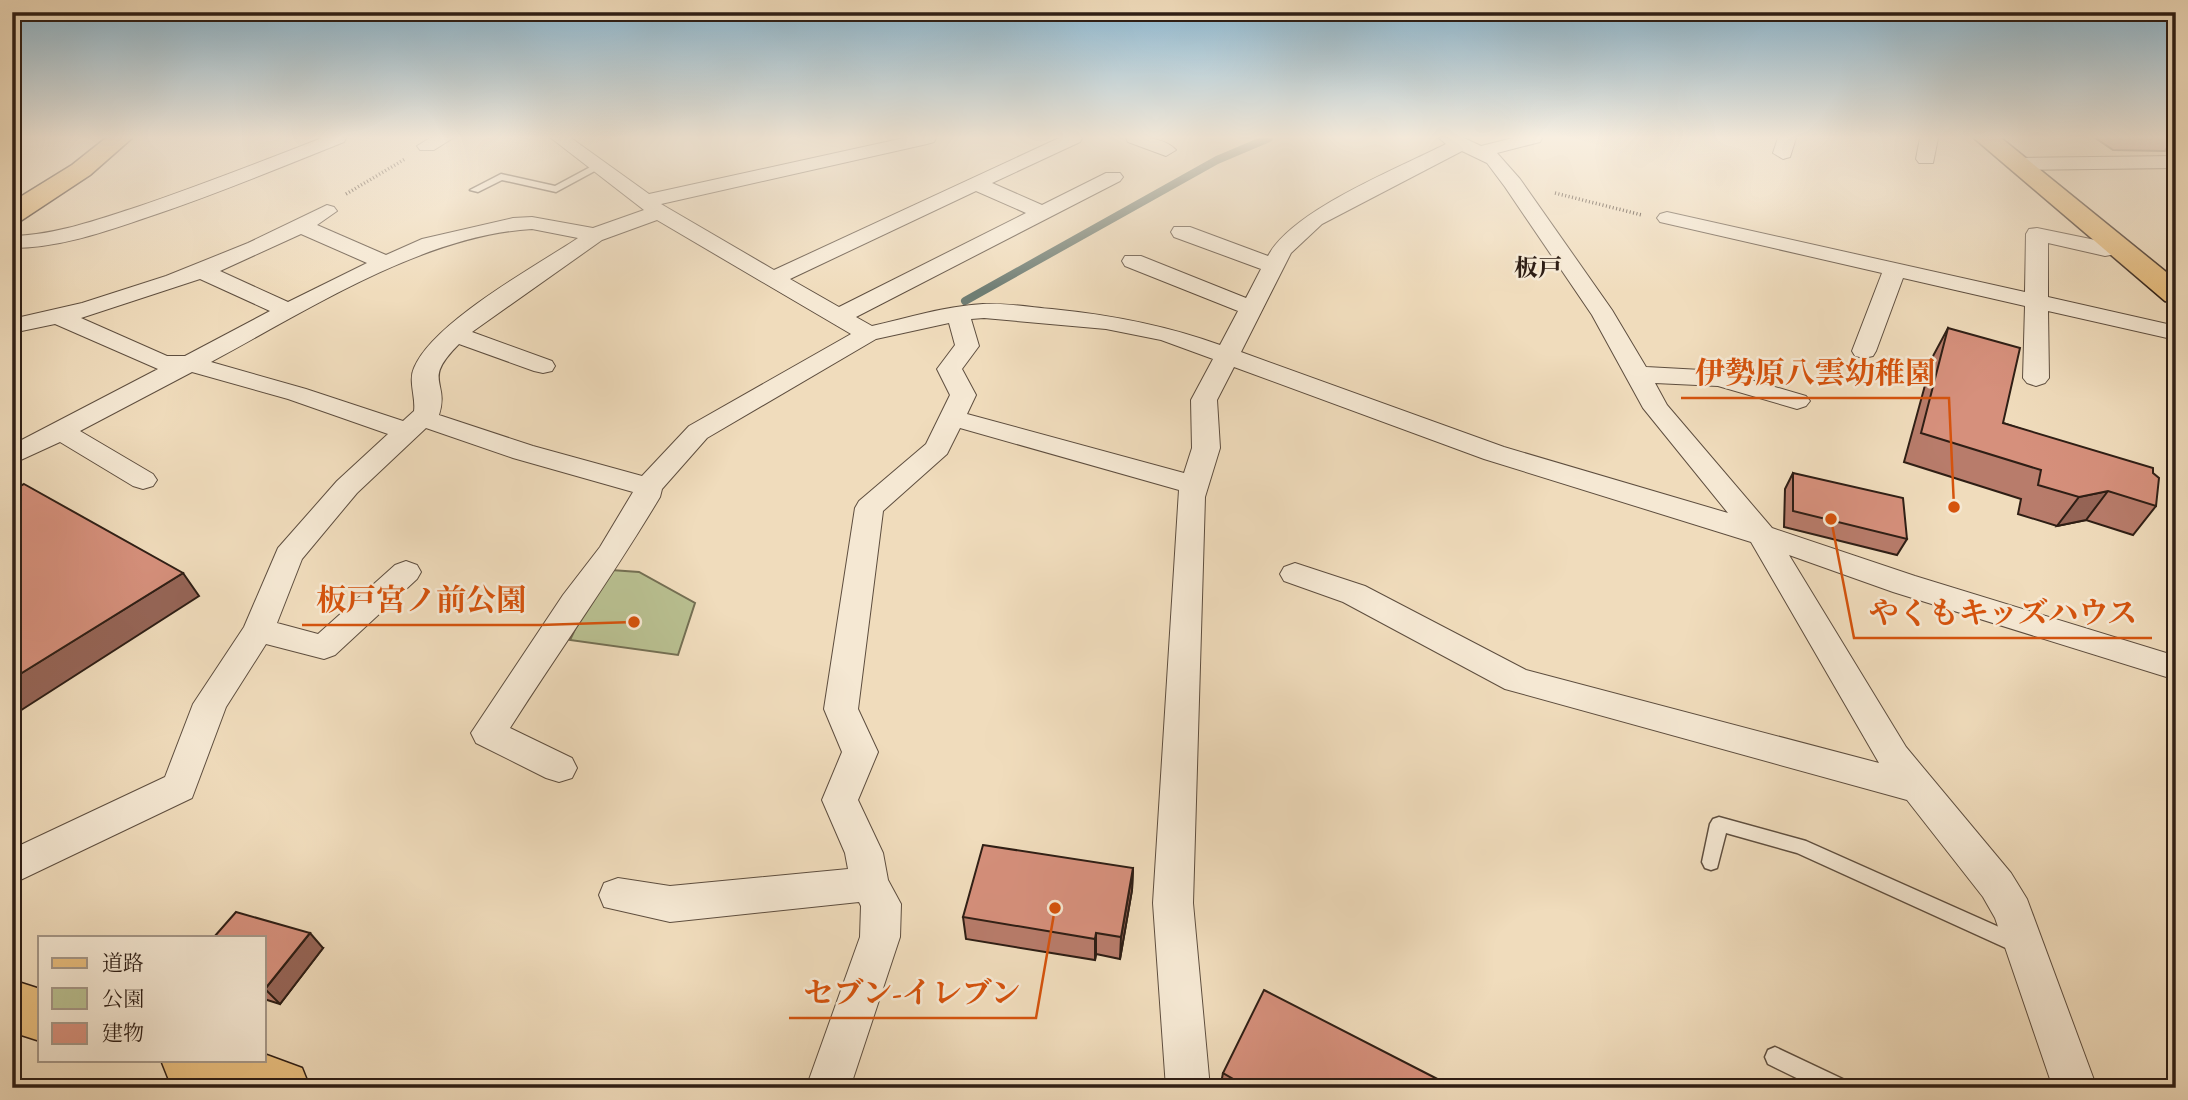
<svg xmlns="http://www.w3.org/2000/svg" width="2188" height="1100" viewBox="0 0 2188 1100" font-family="'EB Garamond','Noto Serif JP',serif">
<rect width="100%" height="100%" fill="#f0dcbc"/>
<filter id="stains"><feTurbulence type="fractalNoise" baseFrequency=".00286" numOctaves="4"/><feColorMatrix values="0 0 0 0 .2 0 0 0 0 .09 0 0 0 0 .02 0 0 0 .5 -.17"/></filter>
<radialGradient id="worn" r=".72"><stop offset=".6" stop-color="#630" stop-opacity="0"/><stop offset="1" stop-color="#630" stop-opacity=".3"/></radialGradient>
<!-- green -->
<path fill="#b9c091" stroke="#746f53" stroke-width="2" d="M611 570 639 572 695 603 678 655 570 640 587 604Z"/>
<g fill="none" stroke-linecap="round" stroke-linejoin="round">
<!-- stream -->
<path stroke="#6f7d73" stroke-width="8" d="M965 301 1217 160 1269 138"/>
<!-- service casing -->
<g stroke="#5e4e3f" stroke-width="3">
<g id="service">
<path d="M596 164 604 166 556 192 502 180 478 192 470 190 501 174 555 186Z"/>
<path d="M1719 817 1806 841 2026 939 2028 945 2026 951 2019 954 1797 853 1726 833 1717 868 1711 870 1705 868 1702 862 1710 824 1713 819Z"/>
<path d="M1775 1047 1847 1081 1850 1088H1817L1768 1064 1765 1057 1768 1050Z"/>
</g>
</g>
<!-- minor casing -->
<g stroke="#5e4e3f" stroke-width="2">
<g id="minor">
<path d="M322 138H346L344 142C279 168 214 195 148 217 104 232 59 248 12 248V236C56 235 96 220 137 207 199 186 260 162 322 138Z"/>
<path d="M430 138H453L434 150H420L417 146Z"/>
<path d="M551 138H571L649 194 904 138H936L934 142 927 144 661 204 774 270 1059 138H1082L1080 142 992 183 1042 205 1106 173H1120L1123 177 1120 181 856 317 872 326C908 318 945 306 983 304 1005 303 1030 307 1052 309 1111 315 1165 325 1220 345L1238 311 1125 266 1122 261 1125 256H1141L1246 298 1261 269 1174 237 1171 232 1174 227H1190L1268 256C1292 210 1399 168 1446 144L1439 138H1464L1481 146 1513 138H1542L1540 142 1497 153 1520 179 1612 310 1646 367 1720 371 1806 396 1810 401 1806 406 1797 409 1718 386 1655 383 1667 405 1772 528 1915 576 2176 656V680L1893 592 1789 555 1906 747 2011 873 2027 899 2097 1088H2053L1995 918 1983 897 1907 800 1505 689 1343 602 1284 581 1280 574 1284 567 1295 563 1365 586 1526 670 1879 763 1751 542 1484 459 1234 367 1217 400 1220 448 1205 497 1193 903 1210 1088H1166L1153 903 1179 490 960 428 947 454 883 511 858 709 878 752 858 800 883 853 888 880 901 904 900 937 850 1088H806L860 937 861 906 859 902 670 922 604 907 599 895 604 883 618 878 670 886 848 869 845 853 822 800 842 752 824 709 855 508 859 501 926 444 950 395 937 369 955 345 949 323 876 339 707 438 662 489 660 497C613 576 559 651 510 728L572 758 577 768 572 778 559 782 546 778 476 743 471 733 563 595 600 547 633 492 513 458 426 428 357 493 302 559 277 623 318 634 395 565 406 561 417 565 421 572 417 579 335 655 324 659 266 644 226 707 192 798 12 884V849L165 777 193 704 244 627 278 548 337 481 388 434 288 399 192 372 80 431 153 474 157 480 153 486 143 489 133 486 60 442 12 464V445L158 369 55 324 12 333V319L82 303 166 276 248 243 327 205 334 207 337 211 317 225 386 255 422 239 513 218 532 217 593 228 644 210ZM1462 151 1487 163 1505 187 1592 315 1643 408 1728 513 1504 447 1241 352 1291 253 1322 224ZM976 191 1026 213 839 307 790 279ZM657 220 851 334 689 426 642 476 533 446 439 415C450 380 421 382 459 344L534 371 543 373 552 371 555 366 552 361 472 332 602 240ZM532 229 578 238C536 266 433 322 414 368 408 381 416 397 414 411L403 421 306 389 211 362C306 311 423 235 532 229ZM301 234 367 263 288 302 220 271ZM200 279 270 311 185 356H167L81 318ZM984 318 1106 329 1161 340 1213 359 1191 400 1192 448 1184 473 967 414 976 395 962 369 979 346 971 319Z"/>
<path d="M1126 138C1142 137 1164 137 1176 150L1166 156 1128 142Z"/>
<path d="M1778 138H1796L1790 157 1783 159 1773 153Z"/>
<path d="M1920 138H1938L1933 163H1919L1916 159Z"/>
<path d="M2176 156V168L2021 170 2011 164 2021 158Z"/>
<path d="M1667 212 2025 292 2026 234 2029 229 2037 228 2105 242H2128L2131 247 2128 252 2105 256 2048 243V297L2176 326V340L2048 311 2049 378 2045 383 2036 386 2027 383 2023 378 2025 306 1903 278 1876 351 1873 356 1864 358 1855 356 1852 351 1882 273 1660 222 1657 218 1660 214Z"/>
</g>
</g>
<!-- primary casing -->
<g stroke="#2e1e15" stroke-width="3">
<g id="primary">
<path d="M106 138H132L90 175 22 220 12 222V202L72 165Z"/>
<path d="M1974 138H2001L2176 280V304L2165 301Z"/>
</g>
</g>
<!-- trunk casing -->
<g stroke="#2e1e15" stroke-width="3">
<g id="trunk">
<path d="M12 980 40 989V1041L12 1032Z"/>
<path d="M264 1054 302 1068 310 1088H189L169 1080 161 1060H264Z"/>
</g>
</g>
<!-- path -->
<g stroke="#2e1e15" stroke-width="3.5" stroke-dasharray="1 2.5" stroke-linecap="butt">
<path d="M1555 193 1642 215"/>
<path d="M346 194 405 159"/>
</g>
<!-- service -->
<use href="#service" fill="#f5e8d3" fill-rule="evenodd"/>
<!-- minor -->
<use href="#minor" fill="#f5e8d3" fill-rule="evenodd"/>
<!-- primary -->
<use href="#primary" fill="#e8be7e" fill-rule="evenodd"/>
<!-- trunk -->
<use href="#trunk" fill="#e8be7e" fill-rule="evenodd"/>
</g>
<!-- wall -->
<g fill="#b87c6b" stroke="#2e1e15" stroke-width="2">
<path d="M2094 137H2173L2165 151 2113 150Z"/>
<path d="M1948 328 2003 423 2153 473 2156 506 2133 535 2086 520 2057 526 2018 514 2021 499 1904 462 1933 356Z"/>
<path d="M1793 473 1907 539 1897 555 1784 527 1785 489Z"/>
<path d="M1133 868 1132 890 1120 959 1096 954 1095 960 966 939 963 917Z"/>
<path d="M264 937 323 948 280 1004 264 999Z"/>
<path d="M1223 1073 1455 1088H1220Z"/>
</g>
<!-- shaded-wall -->
<g fill="#966557" stroke="#2e1e15" stroke-width="2">
<path d="M2108 491 2086 520 2057 526 2079 497Z"/>
<path d="M183 573 199 596 12 716V679Z"/>
<path d="M1133 868 1132 890 1120 959 1121 937Z"/>
<path d="M310 933 323 948 280 1004 265 989Z"/>
<path d="M1096 933V954L1095 960V939Z"/>
</g>
<!-- building -->
<g fill="#d6907c" stroke="#2e1e15" stroke-width="2">
<path d="M1948 328 2020 348 2003 423 2153 468V473L2159 478 2156 506 2108 491 2079 497 2038 485 2041 470 1921 433Z"/>
<path d="M1793 473 1903 498 1907 539 1793 511Z"/>
<path d="M24 484 183 573 12 679V491Z"/>
<path d="M983 845 1133 868 1121 937 1096 933 1095 939 963 917Z"/>
<path d="M236 912 310 933 265 989H264V937H214Z"/>
<path d="M1264 990 1455 1088H1249L1223 1073Z"/>
</g>
<!-- sky -->
<linearGradient id="sky" x2="0" y2="1"><stop stop-color="#89b7d2"/><stop offset="0.47" stop-color="#f8efe1"/><stop offset="1" stop-color="#f8efe1" stop-opacity="0"/></linearGradient>
<rect width="2188" height="292" fill="url(#sky)"/>
<g text-anchor="middle" dominant-baseline="central" stroke-width="5" stroke-linejoin="round" paint-order="stroke">
<!-- far-neighbourhood labels -->
<g font-size="24" font-weight="bold" fill="#2e1e15" stroke="#f5e8d3">
<text x="1538" y="267">板戸</text>
</g>
</g>
<!-- callouts -->
<path fill="none" stroke="#d5530d" stroke-width="2.5" d="M1954 507L1949 398H1681M634 622L540 625H302M1831 519L1854 638H2152M1055 908L1036 1018H789"/>
<g fill="#d5530d" stroke="#f5e8d3" stroke-width="2.5">
<circle cx="1954" cy="507" r="7"/>
<circle cx="634" cy="622" r="7"/>
<circle cx="1831" cy="519" r="7"/>
<circle cx="1055" cy="908" r="7"/>
</g>
<g font-size="30" text-anchor="middle" font-weight="bold" fill="#d5530d" stroke="#f5e8d3" stroke-width="5" stroke-linejoin="round" paint-order="stroke">
<text x="1815" y="383">伊勢原八雲幼稚園</text>
<text x="421" y="610">板戸宮ノ前公園</text>
<text x="2003" y="623">やくもキッズハウス</text>
<text x="912" y="1003">セブン-イレブン</text>
</g>
<!-- margin -->
<rect width="2188" height="1100" fill="none" stroke="#f0dcbc" stroke-width="42"/>
<rect x="14" y="14" width="2160" height="1072" fill="none" stroke="#2e1e15" stroke-width="3.5"/>
<rect x="21" y="21" width="2146" height="1058" fill="none" stroke="#2e1e15" stroke-width="2"/>
<!-- legend -->
<rect x="38" y="936" width="228" height="126" fill="#f5e8d3" stroke="#a59787" stroke-width="2"/>
<rect x="52" y="958" width="35" height="10" fill="#e8be7e" stroke="#a59787" stroke-width="2"/>
<text x="102" y="970" font-size="21" fill="#2e1e15">道路</text>
<rect x="52" y="988" width="35" height="21" fill="#b9c091" stroke="#a59787" stroke-width="2"/>
<text x="102" y="1006" font-size="21" fill="#2e1e15">公園</text>
<rect x="52" y="1023" width="35" height="21" fill="#d6907c" stroke="#a59787" stroke-width="2"/>
<text x="102" y="1040" font-size="21" fill="#2e1e15">建物</text>
<rect width="100%" height="100%" filter="url(#stains)"/>
<rect width="100%" height="100%" fill="url(#worn)"/>
</svg>
